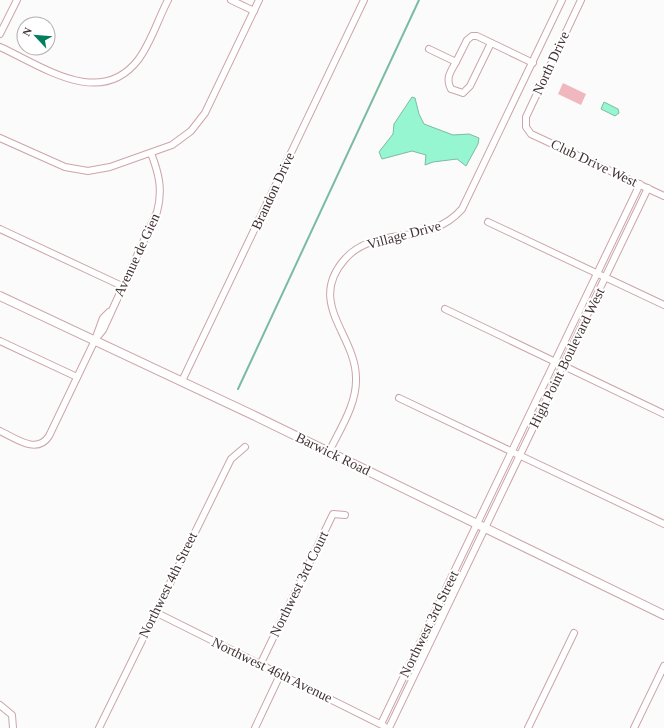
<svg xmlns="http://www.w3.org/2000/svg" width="664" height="728" viewBox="0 0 664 728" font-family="'Times New Roman',serif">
<rect width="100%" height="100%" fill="#fbfbfb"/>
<!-- green -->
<path fill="#f1b7bf" d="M563 83 586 94 581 105 558 94Z"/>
<!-- water -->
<g fill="#96f6d1" stroke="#7cbba2">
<path d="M412 97 415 98 419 114 424 124 453 135 469 134 479 138 478 144 466 166 457 159 433 162 425 165 426 155 412 151 382 159 379 152 393 134 394 124Z"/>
<path d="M604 102 618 109 619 113 615 116 601 109Z"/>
</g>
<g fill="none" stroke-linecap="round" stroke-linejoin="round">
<!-- stream -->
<path stroke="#7cbba2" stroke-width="2" d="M238 389 419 0"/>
<!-- minor casing -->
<g stroke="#cca5aa" stroke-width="8">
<g id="minor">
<path d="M231 0 254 11"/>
<path d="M581 0 526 117V127L531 134 664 196"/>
<path d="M0 34 17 0"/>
<path d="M0 47C42 66 100 109 138 60 151 43 158 19 168 0"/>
<path d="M429 49 456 62 467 40 472 36H477L533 63"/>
<path d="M456 62C451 71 445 78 451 89L463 93 470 86 491 43"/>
<path d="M0 138 65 167 88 171 110 167 172 145 191 131 205 113 259 0"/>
<path d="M488 222 664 305"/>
<path d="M0 229 122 286"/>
<path d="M445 309 664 414"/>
<path d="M96 337 103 318 109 312"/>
<path d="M0 341 77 377"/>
<path d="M182 381 364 0"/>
<path d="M399 398 664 524"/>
<path d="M0 431C15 438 37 455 49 436L95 340 103 330 157 212C163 190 159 174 151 153"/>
<path d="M329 452C340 429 357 404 356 378 356 335 306 303 345 259 376 224 428 248 462 209L562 0"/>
<path d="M155 612 384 726"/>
<path d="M260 665 333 514 345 515"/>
<path d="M0 705 12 715 13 728"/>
<path d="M381 724 640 184"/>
<path d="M99 728 231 459 245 447"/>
<path d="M255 728 280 675"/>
<path d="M389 728 648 188"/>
<path d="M528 728 574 633"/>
<path d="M634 728 664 666"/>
</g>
</g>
<!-- tertiary casing -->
<g stroke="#cca5aa" stroke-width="10">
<path id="tertiary" d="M0 296 255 416 664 615"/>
</g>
<!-- minor -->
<use href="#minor" stroke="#fff" stroke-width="6"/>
<!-- tertiary -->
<use href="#tertiary" stroke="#fff" stroke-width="8"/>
</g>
<g text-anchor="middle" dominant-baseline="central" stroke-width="4" stroke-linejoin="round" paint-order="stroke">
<!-- street labels -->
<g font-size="14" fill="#413133" stroke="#fff">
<text transform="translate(551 63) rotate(-65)">North Drive</text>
<text transform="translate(594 163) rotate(25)">Club Drive West</text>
<text transform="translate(273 191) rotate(-65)">Brandon Drive</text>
<text transform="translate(404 235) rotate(-15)">Village Drive</text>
<text transform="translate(137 255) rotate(-65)">Avenue de Gien</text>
<text transform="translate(567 358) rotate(-64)">High Point Boulevard West</text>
<text transform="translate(333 454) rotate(26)">Barwick Road</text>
<text transform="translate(299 584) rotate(-64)">Northwest 3rd Court</text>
<text transform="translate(168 585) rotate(-64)">Northwest 4th Street</text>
<text transform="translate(429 624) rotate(-64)">Northwest 3rd Street</text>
<text transform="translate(272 670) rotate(26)">Northwest 46th Avenue</text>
</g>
</g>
<!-- north arrow -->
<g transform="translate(36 36) rotate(296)"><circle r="19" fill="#ffffff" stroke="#b3adad"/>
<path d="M0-3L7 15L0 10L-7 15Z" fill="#007e5d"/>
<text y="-6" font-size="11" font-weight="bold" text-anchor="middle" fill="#413133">N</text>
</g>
</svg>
